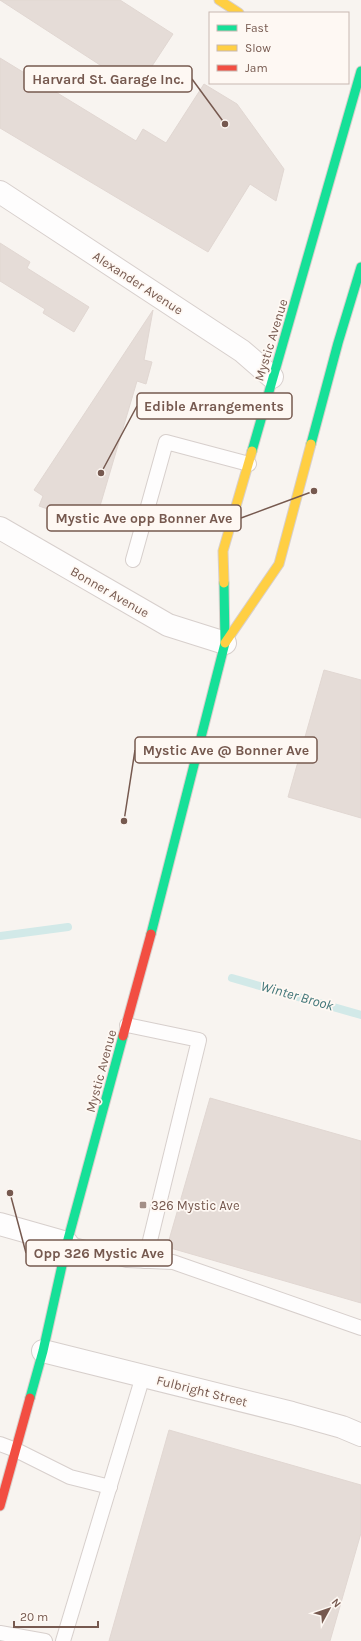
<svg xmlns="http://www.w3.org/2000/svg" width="361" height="1641" viewBox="0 0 361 1641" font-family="Karla,sans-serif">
<rect width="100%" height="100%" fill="#f8f4f0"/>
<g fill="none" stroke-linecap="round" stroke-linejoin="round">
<!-- stream -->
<g stroke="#d2e9e8" stroke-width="8">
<path d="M0 936 68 927"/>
<path d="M232 978 361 1015"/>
</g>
</g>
<!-- building -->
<g fill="#e5dcd7" stroke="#e1d7d2">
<path d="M0 0H120L173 34 137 89Z"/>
<path d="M0 58 136 141 143 129 166 143 204 84 237 104 284 169 276 201 250 184 208 252 0 128Z"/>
<path d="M0 243 30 262 27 268 89 307 74 332 43 313 45 309 0 281Z"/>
<path d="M153 310 144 360 152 362 146 384 137 381 100 506 107 508 101 529 94 526 93 528 87 523 39 506 43 496 34 490Z"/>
<path d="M324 670 361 680V818L288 797Z"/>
<path d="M210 1098 361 1141V1303L167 1247Z"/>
<path d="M169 1430 361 1485V1533L330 1641H109Z"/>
</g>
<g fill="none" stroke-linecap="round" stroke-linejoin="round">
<!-- lane casing -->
<g stroke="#d7cfcc" stroke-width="16">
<g id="lane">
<path d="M133 560 166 442 249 464"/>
<path d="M127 1025 199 1040 145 1261"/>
<path d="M67 1243 127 1260 173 1262 361 1328"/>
<path d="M0 1444 16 1450 70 1477 110 1487"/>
<path d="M0 1633 45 1641"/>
<path d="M63 1641 143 1376"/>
</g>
</g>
<!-- street casing -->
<g stroke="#d7cfcc" stroke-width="24">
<g id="street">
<path d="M0 192 242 351 272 377"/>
<path d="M0 528 168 625 225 643"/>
<path d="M0 1224 67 1243"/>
<path d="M43 1351 292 1413 342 1427 361 1435"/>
</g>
</g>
<!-- fast casing -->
<g stroke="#d8cfcb" stroke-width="11">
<g id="fast">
<path d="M311 444 338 343 361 267"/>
<path d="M252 451 361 71"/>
<path d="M151 934 225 643 224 583"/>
<path d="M30 1398 43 1351 67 1243 123 1036"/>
</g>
</g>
<!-- slow casing -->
<g stroke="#d8cfcb" stroke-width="11">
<g id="slow">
<path d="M219 0 239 13"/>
<path d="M224 583 223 551 252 451"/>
<path d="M225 643 279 564 311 444"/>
</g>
</g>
<!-- jam casing -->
<g stroke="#d8cfcb" stroke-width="11">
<g id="jam">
<path d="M123 1036 151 934"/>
<path d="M0 1506 30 1398"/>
</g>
</g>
<!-- lane -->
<use href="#lane" stroke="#fefdfd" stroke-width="14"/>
<!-- street -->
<use href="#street" stroke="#fefdfd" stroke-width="22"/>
<!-- fast -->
<use href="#fast" stroke="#16e098" stroke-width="9"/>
<!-- slow -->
<use href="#slow" stroke="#ffcf43" stroke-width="9"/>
<!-- jam -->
<use href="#jam" stroke="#f24e42" stroke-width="9"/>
</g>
<!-- markers -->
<rect fill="#a48f87" stroke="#fef8f3" stroke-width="1.5" x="139" y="1201" width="8" height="8" rx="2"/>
<g text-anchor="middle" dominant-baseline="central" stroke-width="3.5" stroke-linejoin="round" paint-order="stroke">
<!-- street labels -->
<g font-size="13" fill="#76594f" stroke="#fef8f3">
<text transform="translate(138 283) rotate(33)">Alexander Avenue</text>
<text transform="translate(271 340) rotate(-73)">Mystic Avenue</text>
<text transform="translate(110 592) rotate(30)">Bonner Avenue</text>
<text transform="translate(101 1071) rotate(-75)">Mystic Avenue</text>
<text transform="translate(202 1391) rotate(14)">Fulbright Street</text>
</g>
<!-- poi labels -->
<g font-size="13" fill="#76594f" stroke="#fef8f3" text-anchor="start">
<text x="151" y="1205">326 Mystic Ave</text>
</g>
<!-- water labels -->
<g font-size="14" font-style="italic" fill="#43777a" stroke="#fef8f3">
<text transform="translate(297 996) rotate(16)">Winter Brook</text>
</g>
</g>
<!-- callouts -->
<path fill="none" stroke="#76594f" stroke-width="1.5" d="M225 124L192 79M101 473L137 406M314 491L241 518M124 821L135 750M10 1193L26 1253"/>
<g fill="#76594f" stroke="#fef8f3" stroke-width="1.5">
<circle cx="225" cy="124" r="4"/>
<circle cx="101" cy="473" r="4"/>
<circle cx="314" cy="491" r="4"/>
<circle cx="124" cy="821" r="4"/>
<circle cx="10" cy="1193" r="4"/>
</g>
<g fill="#fef8f3" stroke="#76594f" stroke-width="1.5">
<rect x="24" y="66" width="168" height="26" rx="4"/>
<rect x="137" y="393" width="155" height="26" rx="4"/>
<rect x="47" y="505" width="194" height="26" rx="4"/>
<rect x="135" y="737" width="182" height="26" rx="4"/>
<rect x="26" y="1240" width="146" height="26" rx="4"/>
</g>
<g font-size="14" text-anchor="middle" font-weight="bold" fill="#76594f">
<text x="108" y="84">Harvard St. Garage Inc.</text>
<text x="214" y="411">Edible Arrangements</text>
<text x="144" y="523">Mystic Ave opp Bonner Ave</text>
<text x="226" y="755">Mystic Ave @ Bonner Ave</text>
<text x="99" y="1258">Opp 326 Mystic Ave</text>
</g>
<!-- legend -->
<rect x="209" y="12" width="140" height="72" fill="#fef8f3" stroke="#c8b8b1"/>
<rect x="217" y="25" width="20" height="6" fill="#16e098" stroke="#c8b8b1"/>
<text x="245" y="32" font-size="12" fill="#76594f">Fast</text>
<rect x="217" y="45" width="20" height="6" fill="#ffcf43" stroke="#c8b8b1"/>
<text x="245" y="52" font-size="12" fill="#76594f">Slow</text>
<rect x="217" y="65" width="20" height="6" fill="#f24e42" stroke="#c8b8b1"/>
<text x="245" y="72" font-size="12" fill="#76594f">Jam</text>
<!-- north arrow -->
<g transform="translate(329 1609) rotate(50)" stroke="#fef8f3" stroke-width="3" paint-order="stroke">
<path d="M0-3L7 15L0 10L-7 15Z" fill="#76594f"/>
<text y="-6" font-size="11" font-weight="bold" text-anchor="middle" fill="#76594f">N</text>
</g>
<!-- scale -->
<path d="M14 1621v6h84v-6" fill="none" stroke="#76594f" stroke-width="2"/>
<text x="20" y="1621" font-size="12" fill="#76594f" stroke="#fef8f3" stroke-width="3" paint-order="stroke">20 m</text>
</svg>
